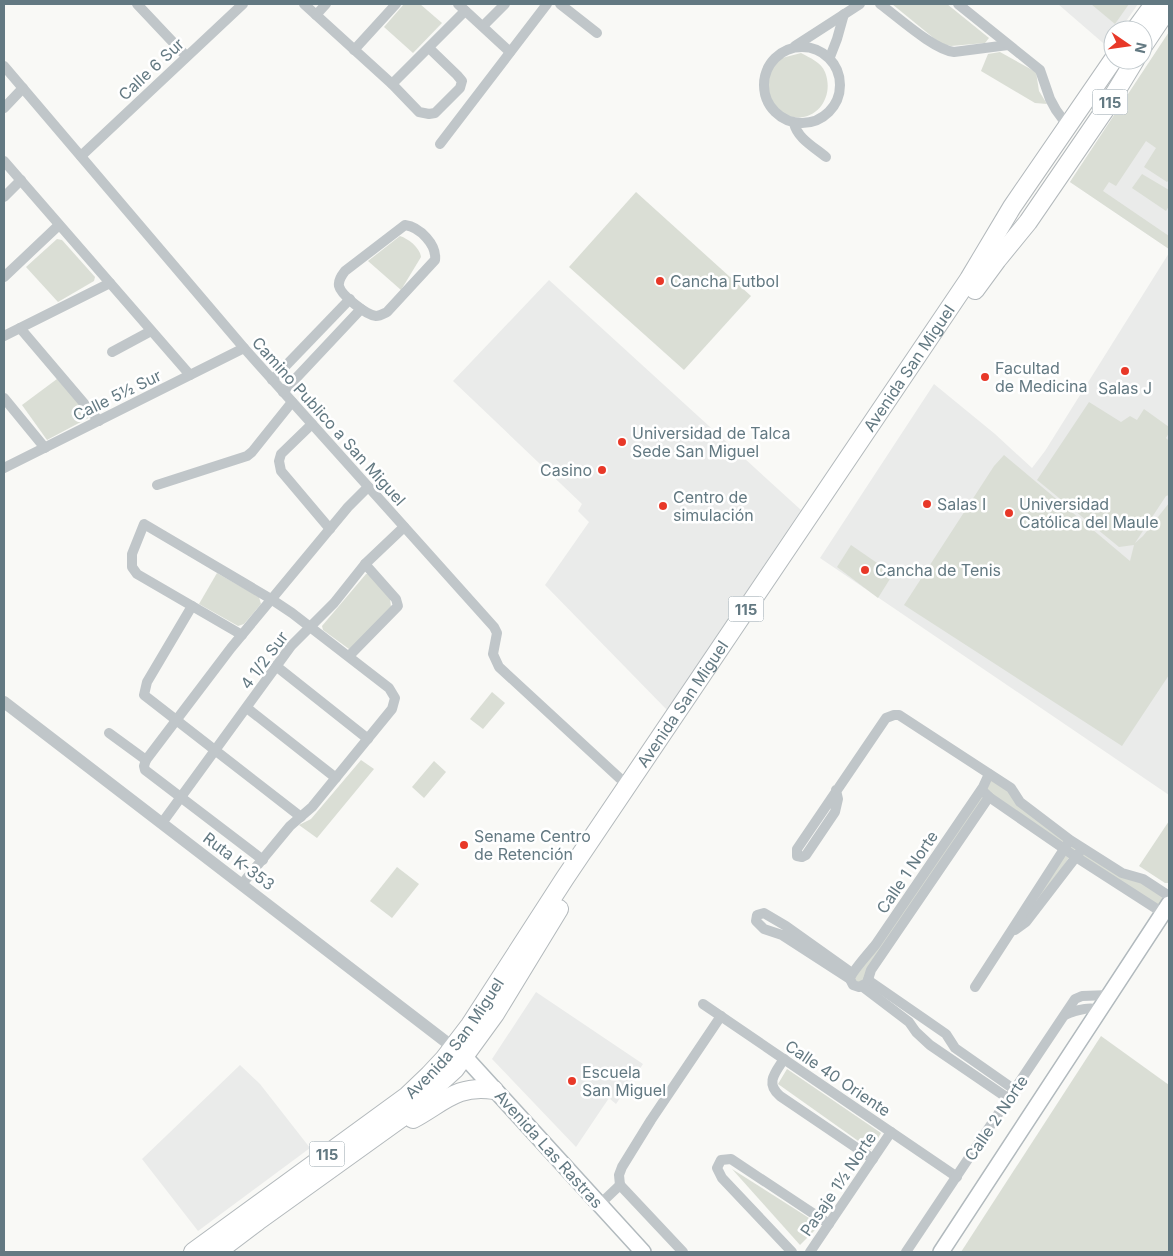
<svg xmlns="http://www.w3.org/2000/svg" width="1173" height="1256" viewBox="0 0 1173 1256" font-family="Inter,sans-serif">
<rect width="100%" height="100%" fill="#f9f9f6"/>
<!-- built -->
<g fill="#eaebea">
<path d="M1058 4H1138L1120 30H1113V44L1110 49Z"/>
<path d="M1169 32V249L1070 182Z"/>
<path d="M1169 253V795L820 558 934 384 995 434 1032 468 1045 451Z"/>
<path d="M549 280 801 510 667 710 545 585 589 522 578 511 582 504 453 381Z"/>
<path d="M536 992 643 1064 616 1104 609 1098 576 1147 492 1059Z"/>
<path d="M240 1065 260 1084 310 1148 198 1231 142 1159Z"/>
</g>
<!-- green -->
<g fill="#daded5">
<path d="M404 4H420L442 23 413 53 384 27Z"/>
<path d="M892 4H947L989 38 985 43 951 46 941 44Z"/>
<path d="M1091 4H1129L1115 24Z"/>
<path d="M1169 32V180L1167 182 1144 167 1156 148 1146 141 1116 186 1109 182 1103 191 1169 236V249L1070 182Z"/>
<path d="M1000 52 1036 72 1039 91 1047 104 1035 103 981 71 988 54Z"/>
<path d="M801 53C810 58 821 62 825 72 835 97 816 124 789 116 779 113 773 109 768 100 760 85 767 66 782 58 788 56 795 55 801 53Z"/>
<path d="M1142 174 1169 190V206L1166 211 1132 188Z"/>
<path d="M636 192 751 296 684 370 569 267Z"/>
<path d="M400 236C409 239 420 248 421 257L401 290 368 261Z"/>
<path d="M57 239 62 240 95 277 94 281 58 302 26 267Z"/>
<path d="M57 379 92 416 47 440 22 405Z"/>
<path d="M1089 402 1121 422 1130 416 1137 420 1144 409 1169 427V433L1166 438 1169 441V495L1166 496 1135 543 1143 536 1169 503V675L1122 746 904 605 994 466 1004 455 1130 561 1134 545 1119 547 1037 480Z"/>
<path d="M851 545 893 574 878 598 837 567Z"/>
<path d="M217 573 259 597 261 604 244 624 238 626 199 604Z"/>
<path d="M366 574H370L390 598 391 607 353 648 349 649 323 630 322 626Z"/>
<path d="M492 692 505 703 483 729 470 719Z"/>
<path d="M361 760 374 769 317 838 299 825 311 819Z"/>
<path d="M434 761 446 772 424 798 412 787Z"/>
<path d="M989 774 1070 840 1169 896 1163 913 1072 853 1026 922 1064 848 989 798 863 987 850 976Z"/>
<path d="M1169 821V883H1165L1139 866Z"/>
<path d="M397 867 419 884 392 918 370 901Z"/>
<path d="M1101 1036 1169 1085V1252H961Z"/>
<path d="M787 1069 881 1133 871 1150 778 1084Z"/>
<path d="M732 1169 820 1225 800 1245Z"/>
</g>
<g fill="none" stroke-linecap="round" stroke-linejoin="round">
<!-- secondary casing -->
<g stroke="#b2babe" stroke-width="18">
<g id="secondary">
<path d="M456 1049 465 1057 643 1252"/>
<path d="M941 1252 1169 904"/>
</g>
</g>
<!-- trunk casing -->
<g stroke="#b3b9bc" stroke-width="20">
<g id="trunk">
<path d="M1135 30 1154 4"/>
<path d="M1143 46 1169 7"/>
<path d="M975 290 997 260 1028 222 1104 111 1135 60"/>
<path d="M413 1119C443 1103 457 1084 494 1090"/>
<path id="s1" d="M193 1252 407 1096 429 1075 444 1059 470 1025 565 878 969 279 1012 207 1113 60"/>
<path d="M217 1252 258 1221 400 1119 455 1069 495 1014 559 909"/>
</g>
</g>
<!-- minor -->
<g stroke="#c0c6c9" stroke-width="10">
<path d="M137 4 186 56"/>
<path d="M304 4 392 84 419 112 429 114 435 113 460 88 462 81 457 75 429 48"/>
<path d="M458 4 510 52"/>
<path d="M560 4 597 33"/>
<path d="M880 4C898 17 934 50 954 52L1008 45"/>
<path d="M958 4 1040 70 1050 99 1056 110 1067 125"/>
<path d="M316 15 326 4"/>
<path d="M483 26 505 4"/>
<path d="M795 46 860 4"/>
<circle cx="802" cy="85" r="38"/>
<path d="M354 50 396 4"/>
<path d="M830 57 837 39 844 14"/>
<path d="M4 66 244 348 494 627 497 633 493 654 499 667 627 785"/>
<path d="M392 84 465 11"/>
<path d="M4 108 23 88"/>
<path d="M794 123C797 138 814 147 826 157"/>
<path d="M440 144 547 4"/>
<path d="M81 156 243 4"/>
<path d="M4 161 190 375"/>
<path d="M4 197 21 180"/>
<path d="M405 225C420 227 437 245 435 260L387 312C383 314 380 316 376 316 366 315 341 295 339 286 338 280 342 275 345 271Z"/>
<path d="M4 277 59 225"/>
<path d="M20 328 99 421"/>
<path d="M4 336 110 283"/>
<path d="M112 352 151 331"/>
<path d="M272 380 350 299"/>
<path d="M283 392 361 309"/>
<path d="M4 398 45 448"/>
<path d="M312 424 281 454 279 461 281 471 330 529"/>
<path d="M4 468 244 348"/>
<path d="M157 485 247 456 252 452 292 402"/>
<path d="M192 606 147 682 144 695 301 817"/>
<path d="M242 635 137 574 132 567V554L144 524 271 599 292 613 389 688 395 698 392 709 312 807 290 826 242 884"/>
<path d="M349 656 398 606 396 599 365 564"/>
<path d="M276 666 368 739"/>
<path d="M247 708 336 778"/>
<path d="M109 733 146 760"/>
<path d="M836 790 838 799 835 812 806 855 802 857 797 856V849L886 718 894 715H899L1011 788 1020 802 1070 840 1122 873 1143 879 1169 896"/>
<path d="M985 793 989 797 1076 857 1163 913"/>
<path d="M989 797 871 970 867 983 859 987 853 985 850 979C851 972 870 952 876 944L983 787 989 774"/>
<path d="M162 823 291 646 334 603 365 564 404 527"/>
<path d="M263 860 145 770 144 766 146 760 231 648 348 507 368 487"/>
<path d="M1015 930 1026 922 1079 853"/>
<path d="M850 979 782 935 764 929 756 921 757 915 764 913 786 926 852 973"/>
<path d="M868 980 946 1034 955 1048 1015 1090"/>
<path d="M863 987 909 1022 916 1032 930 1045 1009 1099"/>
<path d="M975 987 1068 843"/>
<path d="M703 1004 957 1177"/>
<path d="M1065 1015C1076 1010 1089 1006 1100 1010"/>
<path d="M784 1059C775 1073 765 1083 780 1096L873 1159"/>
<path d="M620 1185 619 1175 622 1167 651 1120 721 1016"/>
<path d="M599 1205 620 1185 683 1252"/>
<path d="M792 1252 722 1178 717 1168 721 1160 731 1159 829 1224"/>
<path d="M810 1252 891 1132"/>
<path d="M906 1252 1075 999 1082 996 1110 995"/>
</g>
<!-- tertiary -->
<path stroke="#c0c6c9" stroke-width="12" d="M4 702 454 1048"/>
<!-- secondary -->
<use href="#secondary" stroke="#fff" stroke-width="15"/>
<!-- trunk -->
<use href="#trunk" stroke="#fff" stroke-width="18"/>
</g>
<!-- markers -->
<g fill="#e83828" stroke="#fff" stroke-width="2">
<circle cx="660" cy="281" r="5"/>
<circle cx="1125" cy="371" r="5"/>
<circle cx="985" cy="377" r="5"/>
<circle cx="622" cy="442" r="5"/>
<circle cx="602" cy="470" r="5"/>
<circle cx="927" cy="504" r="5"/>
<circle cx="663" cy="506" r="5"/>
<circle cx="1009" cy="513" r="5"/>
<circle cx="865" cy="570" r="5"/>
<circle cx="464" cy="845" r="5"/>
<circle cx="572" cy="1081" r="5"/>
</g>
<g text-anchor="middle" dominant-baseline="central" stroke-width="5" stroke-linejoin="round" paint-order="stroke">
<!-- shield labels -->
<g fill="#fff" stroke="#92a1a8" stroke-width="1">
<rect x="1092.5" y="89.5" width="35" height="25" rx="4"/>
<rect x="728.5" y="596.5" width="35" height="25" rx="4"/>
<rect x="309.5" y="1141.5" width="35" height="25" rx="4"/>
</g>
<g font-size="15" font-weight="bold" fill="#637982">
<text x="1110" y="102">115</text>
<text x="746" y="609">115</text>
<text x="327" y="1154">115</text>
</g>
<!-- street labels -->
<g font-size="16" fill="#637982" stroke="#fff">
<text transform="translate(151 69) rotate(-43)">Calle 6 Sur</text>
<text stroke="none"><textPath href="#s1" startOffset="1150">Avenida San Miguel</textPath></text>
<text transform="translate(117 395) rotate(-26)">Calle 5½ Sur</text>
<text transform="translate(329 421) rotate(48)">Camino Publico a San Miguel</text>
<text transform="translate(264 660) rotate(-53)">4 1/2 Sur</text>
<text stroke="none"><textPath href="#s1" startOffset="745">Avenida San Miguel</textPath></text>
<text transform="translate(239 861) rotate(37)">Ruta K-353</text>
<text transform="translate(907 872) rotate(-56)">Calle 1 Norte</text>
<text stroke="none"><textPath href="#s1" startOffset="340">Avenida San Miguel</textPath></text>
<text transform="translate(838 1078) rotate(34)">Calle 40 Oriente</text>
<text transform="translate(996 1118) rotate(-56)">Calle 2 Norte</text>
<text transform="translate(549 1149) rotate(48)">Avenida Las Rastras</text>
<text transform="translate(838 1184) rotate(-56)">Pasaje 1½ Norte</text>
</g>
<!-- poi labels -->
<g font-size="16" fill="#637982" stroke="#fff" text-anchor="start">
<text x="670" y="281">Cancha Futbol</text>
<text x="995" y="368">Facultad<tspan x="995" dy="18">de Medicina</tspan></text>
<text x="1125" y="388" text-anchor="middle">Salas J</text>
<text x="632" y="433">Universidad de Talca<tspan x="632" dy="18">Sede San Miguel</tspan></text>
<text x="592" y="470" text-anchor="end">Casino</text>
<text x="673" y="497">Centro de<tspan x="673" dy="18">simulación</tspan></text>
<text x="937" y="504">Salas I</text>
<text x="1019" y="504">Universidad<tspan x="1019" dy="18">Católica del Maule</tspan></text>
<text x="875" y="570">Cancha de Tenis</text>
<text x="474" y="836">Sename Centro<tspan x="474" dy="18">de Retención</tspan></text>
<text x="582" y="1072">Escuela<tspan x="582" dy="18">San Miguel</tspan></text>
</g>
</g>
<!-- border -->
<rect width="1173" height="1256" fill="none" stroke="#637982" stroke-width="10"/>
<!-- north arrow -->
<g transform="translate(1128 45) rotate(103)"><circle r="24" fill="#ffffff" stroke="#c1c9cd"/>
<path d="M0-4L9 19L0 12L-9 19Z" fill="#e83828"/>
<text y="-8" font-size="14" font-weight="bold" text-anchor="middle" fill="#637982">N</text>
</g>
</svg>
